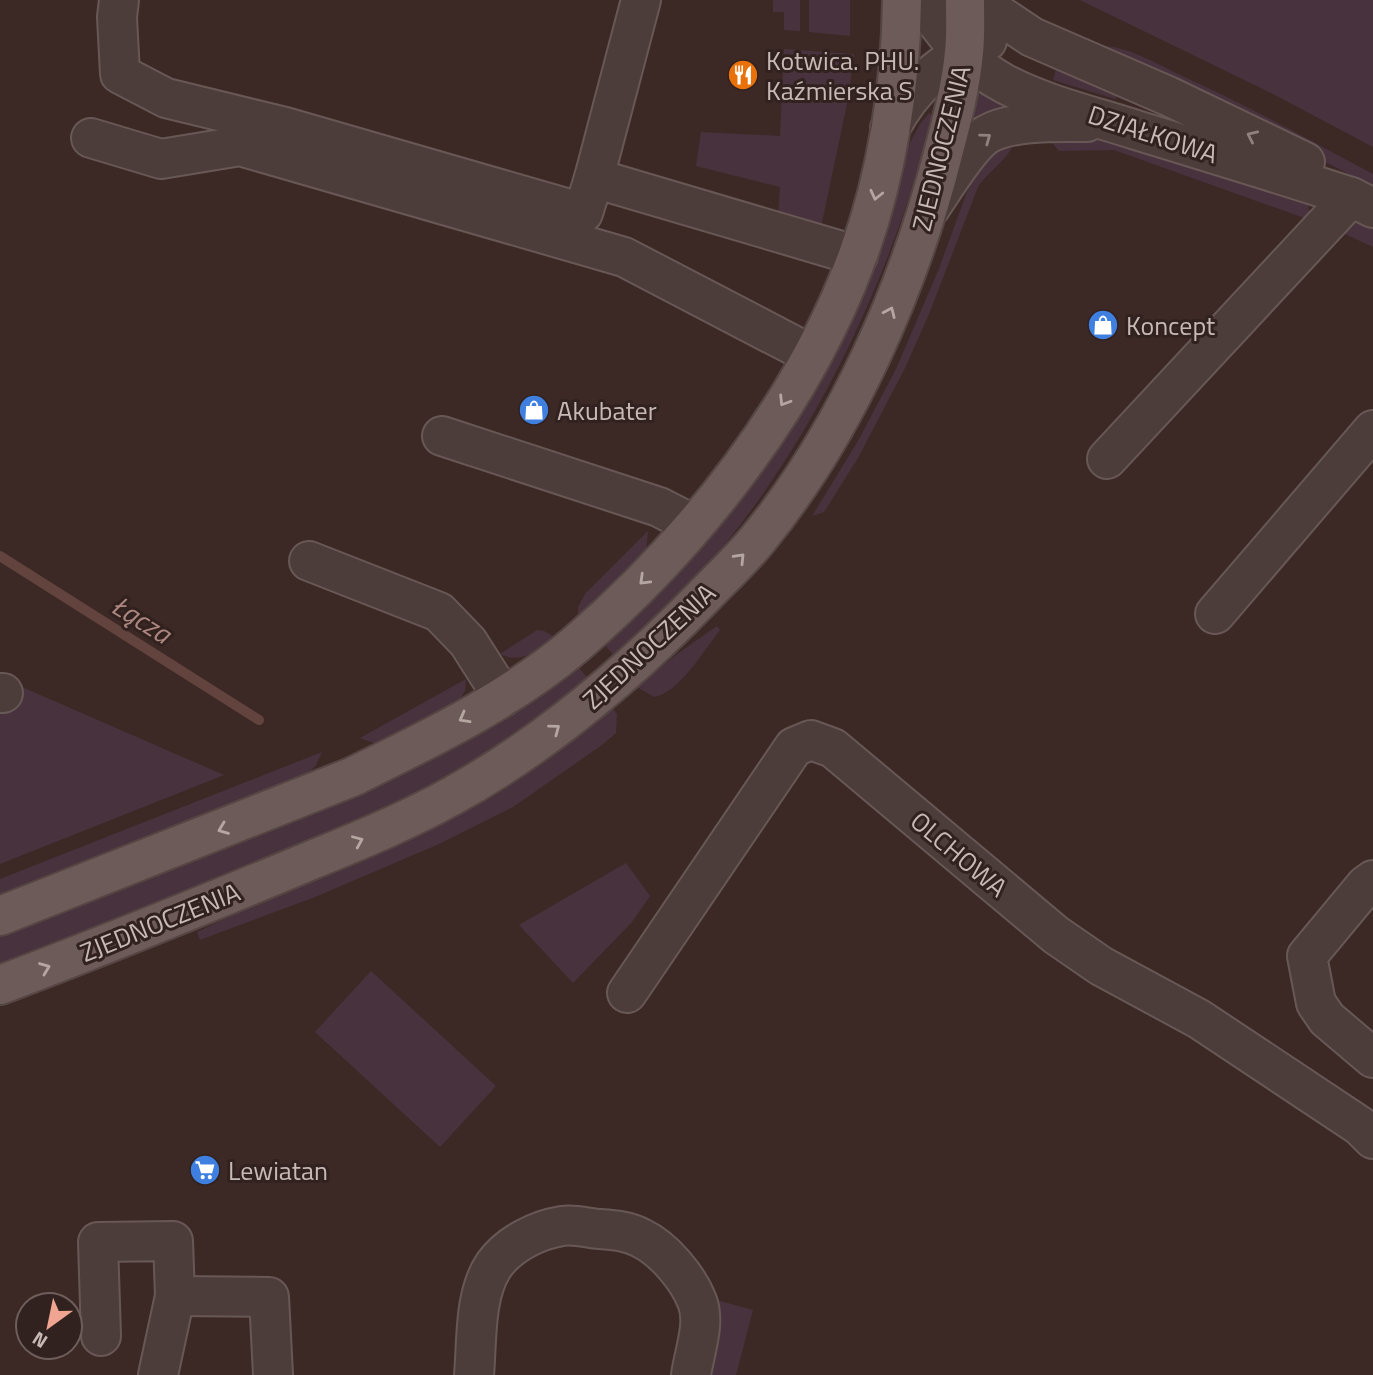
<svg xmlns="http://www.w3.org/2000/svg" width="1373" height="1375" viewBox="0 0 1373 1375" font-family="'Titillium Web',sans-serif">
<rect width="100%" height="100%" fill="#3c2926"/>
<!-- green -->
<g fill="#48323d">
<path d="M773 0H800V31L784 30V12H773Z"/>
<path d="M809 0H850V36L809 32Z"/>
<path d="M1080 0H1373V147L1273 94Z"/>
<path d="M1105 46C1130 48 1154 62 1176 73 1243 103 1308 139 1373 174V187L1193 92 1100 49Z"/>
<path d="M784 49 854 54 848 99 820 232 778 218 780 187 696 166 701 132 780 136Z"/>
<path d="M1057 66 1116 94 1117 97 1115 99 1053 80Z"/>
<path d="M977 88 1015 105 969 129Z"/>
<path d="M930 112 932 119C922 164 906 207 890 251 847 362 790 467 713 559 683 594 649 625 616 658L603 643 729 513 766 466 814 390 906 150 920 124Z"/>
<path d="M1080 136 1115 141 1308 202 1310 220 1114 150 1059 151 1048 138Z"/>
<path d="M1014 143C1007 161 988 171 978 187L929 314 905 368 858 458 824 512 812 516 858 441 896 369 938 271 971 181 984 162 1004 144Z"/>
<path d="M1350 218 1373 228V247L1332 228Z"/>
<path d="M648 531 646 552 617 583 578 617V607L585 594Z"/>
<path d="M717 626 720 630C705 649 678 694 654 697L637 687 677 654Z"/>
<path d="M537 630 544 631 553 636C536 650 523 665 500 654Z"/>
<path d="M576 664 589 680 522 732 463 771 408 800 133 914 0 965V937L355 797 403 774 499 720Z"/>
<path d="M0 674 15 684 224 775 0 864Z"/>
<path d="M466 679 465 691 457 703 381 743H374L360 738Z"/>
<path d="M612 707 617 714 616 733 602 745 513 807 437 845 315 897 200 940 197 932 251 906 333 874 418 835Z"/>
<path d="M322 752 316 765 306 776 0 898V879Z"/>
<path d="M626 863 650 896 632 922 573 983 519 925Z"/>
<path d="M371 971 496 1086 440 1147 315 1032Z"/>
<path d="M706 1297 753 1310 736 1375H700Z"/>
</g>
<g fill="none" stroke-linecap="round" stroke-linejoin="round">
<!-- stream -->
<path stroke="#63433d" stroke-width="10" d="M0 556 259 720"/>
<!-- minor casing -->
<g stroke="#675855" stroke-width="42">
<g id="minor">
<path d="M119 0 117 17 120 74 166 98 285 127 583 213 594 178 858 256"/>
<path d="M923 0C941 33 971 66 1005 84 1045 105 1093 116 1136 130 1208 152 1280 174 1351 197L1373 208"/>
<path d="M983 0 990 9 1032 37 1168 96 1305 162"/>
<path d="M890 128C914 84 942 61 987 41"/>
<path d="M91 138 161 159 240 146 624 257 812 355"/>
<path d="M594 178 641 0"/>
<path d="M930 208C943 189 968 147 986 135 1011 120 1058 122 1087 122"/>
<path d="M442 436 659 507 694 525"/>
<path d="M1107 459 1351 197"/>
<path d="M309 561 439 612 468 642 503 697"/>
<path d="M1215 614 1373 430"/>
<path d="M0 693H3"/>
<path d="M1373 880 1366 885 1307 956 1316 1003 1327 1019 1373 1058"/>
<path d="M627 993 794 747 811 740 833 748 1056 935 1101 966 1199 1019 1360 1126 1373 1139"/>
<path d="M175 1296 269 1297 273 1375"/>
<path d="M101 1336 98 1242 173 1241 175 1296 158 1375"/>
<path d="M474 1375C477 1341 474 1294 494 1265 509 1244 537 1230 562 1226 574 1224 588 1228 600 1229 614 1230 628 1231 641 1238 664 1249 688 1278 697 1301 706 1323 694 1353 691 1375"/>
</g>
</g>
<!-- major casing -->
<g stroke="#554643" stroke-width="42">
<g id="major">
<path d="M0 916 352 777C429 739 509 701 575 645 694 543 804 403 858 255 887 176 901 84 902 0"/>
<path d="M0 985C95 949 189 911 283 872 340 848 398 826 452 796 546 744 627 675 702 598 720 579 741 560 758 539 846 432 909 288 943 154 952 120 961 86 964 52 966 35 965 17 965 0"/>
</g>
</g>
<!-- minor -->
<use href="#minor" stroke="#4c3d3a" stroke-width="38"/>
<!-- major -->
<use href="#major" stroke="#6c5b58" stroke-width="38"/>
</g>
<!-- one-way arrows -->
<defs><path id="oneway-chevron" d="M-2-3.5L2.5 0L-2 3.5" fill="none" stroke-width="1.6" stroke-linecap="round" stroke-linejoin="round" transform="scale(1.75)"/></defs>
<g stroke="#90817e">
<use href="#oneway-chevron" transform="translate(1252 136) rotate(-155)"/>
<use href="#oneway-chevron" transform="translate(986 138) rotate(-36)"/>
</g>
<g stroke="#b5a6a2">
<use href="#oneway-chevron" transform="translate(876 195) rotate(103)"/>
<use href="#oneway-chevron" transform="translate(890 312) rotate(-66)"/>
<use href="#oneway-chevron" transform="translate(784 401) rotate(122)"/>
<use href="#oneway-chevron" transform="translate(740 558) rotate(-46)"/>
<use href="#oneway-chevron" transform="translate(644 580) rotate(136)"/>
<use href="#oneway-chevron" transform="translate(464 718) rotate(151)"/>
<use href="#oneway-chevron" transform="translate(555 729) rotate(-37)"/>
<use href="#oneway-chevron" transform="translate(223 829) rotate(159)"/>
<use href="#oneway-chevron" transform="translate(358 841) rotate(-23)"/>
<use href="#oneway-chevron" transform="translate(45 968) rotate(-21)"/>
</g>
<!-- icons -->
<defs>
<g id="restaurant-disc" transform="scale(1.575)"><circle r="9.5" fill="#e8710a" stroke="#31221f"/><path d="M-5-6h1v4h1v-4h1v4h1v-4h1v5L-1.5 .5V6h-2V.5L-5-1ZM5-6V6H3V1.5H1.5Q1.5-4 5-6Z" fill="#fff"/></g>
<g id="shop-disc" transform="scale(1.575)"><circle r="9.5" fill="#3f7fe0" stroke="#31221f"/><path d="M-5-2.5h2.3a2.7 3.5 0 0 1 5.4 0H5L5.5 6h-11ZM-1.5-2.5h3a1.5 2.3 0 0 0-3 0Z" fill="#fff"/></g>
<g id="supermarket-disc" transform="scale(1.575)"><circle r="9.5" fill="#3f7fe0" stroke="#31221f"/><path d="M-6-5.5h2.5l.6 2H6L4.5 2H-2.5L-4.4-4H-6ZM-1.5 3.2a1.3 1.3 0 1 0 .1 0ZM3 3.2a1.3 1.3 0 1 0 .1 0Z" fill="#fff"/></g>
</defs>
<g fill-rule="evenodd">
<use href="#restaurant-disc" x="743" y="75"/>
<use href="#shop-disc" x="1103" y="325"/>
<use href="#shop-disc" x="534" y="410"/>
<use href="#supermarket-disc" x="205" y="1170"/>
</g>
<g text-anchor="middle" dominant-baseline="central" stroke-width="6" stroke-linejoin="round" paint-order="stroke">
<!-- poi labels -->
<g font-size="26" fill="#c7b9b5" stroke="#31221f" text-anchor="start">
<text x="766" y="60">Kotwica. PHU.<tspan x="766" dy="30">Kaźmierska S</tspan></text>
<text x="1126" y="325">Koncept</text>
<text x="557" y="410">Akubater</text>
<text x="228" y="1170">Lewiatan</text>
</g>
<!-- street labels -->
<g font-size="26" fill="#c7b9b5" stroke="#31221f">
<text transform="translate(1153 134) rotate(18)">DZIAŁKOWA</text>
<text transform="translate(941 148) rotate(-76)">ZJEDNOCZENIA</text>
<text transform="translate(649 646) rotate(-43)">ZJEDNOCZENIA</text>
<text transform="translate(959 854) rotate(40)">OLCHOWA</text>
<text transform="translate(160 922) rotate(-22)">ZJEDNOCZENIA</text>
</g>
<!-- water labels -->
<g font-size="28" font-style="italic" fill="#ac867f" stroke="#31221f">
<text transform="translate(142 619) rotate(32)">Łącza</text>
</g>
</g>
<!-- north arrow -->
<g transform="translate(49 1326) rotate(213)"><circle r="33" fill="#31221f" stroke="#6d5e5b" stroke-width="2"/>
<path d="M0-5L12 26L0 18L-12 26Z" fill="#efa592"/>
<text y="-10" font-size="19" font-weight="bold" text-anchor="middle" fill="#c7b9b5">N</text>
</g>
</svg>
